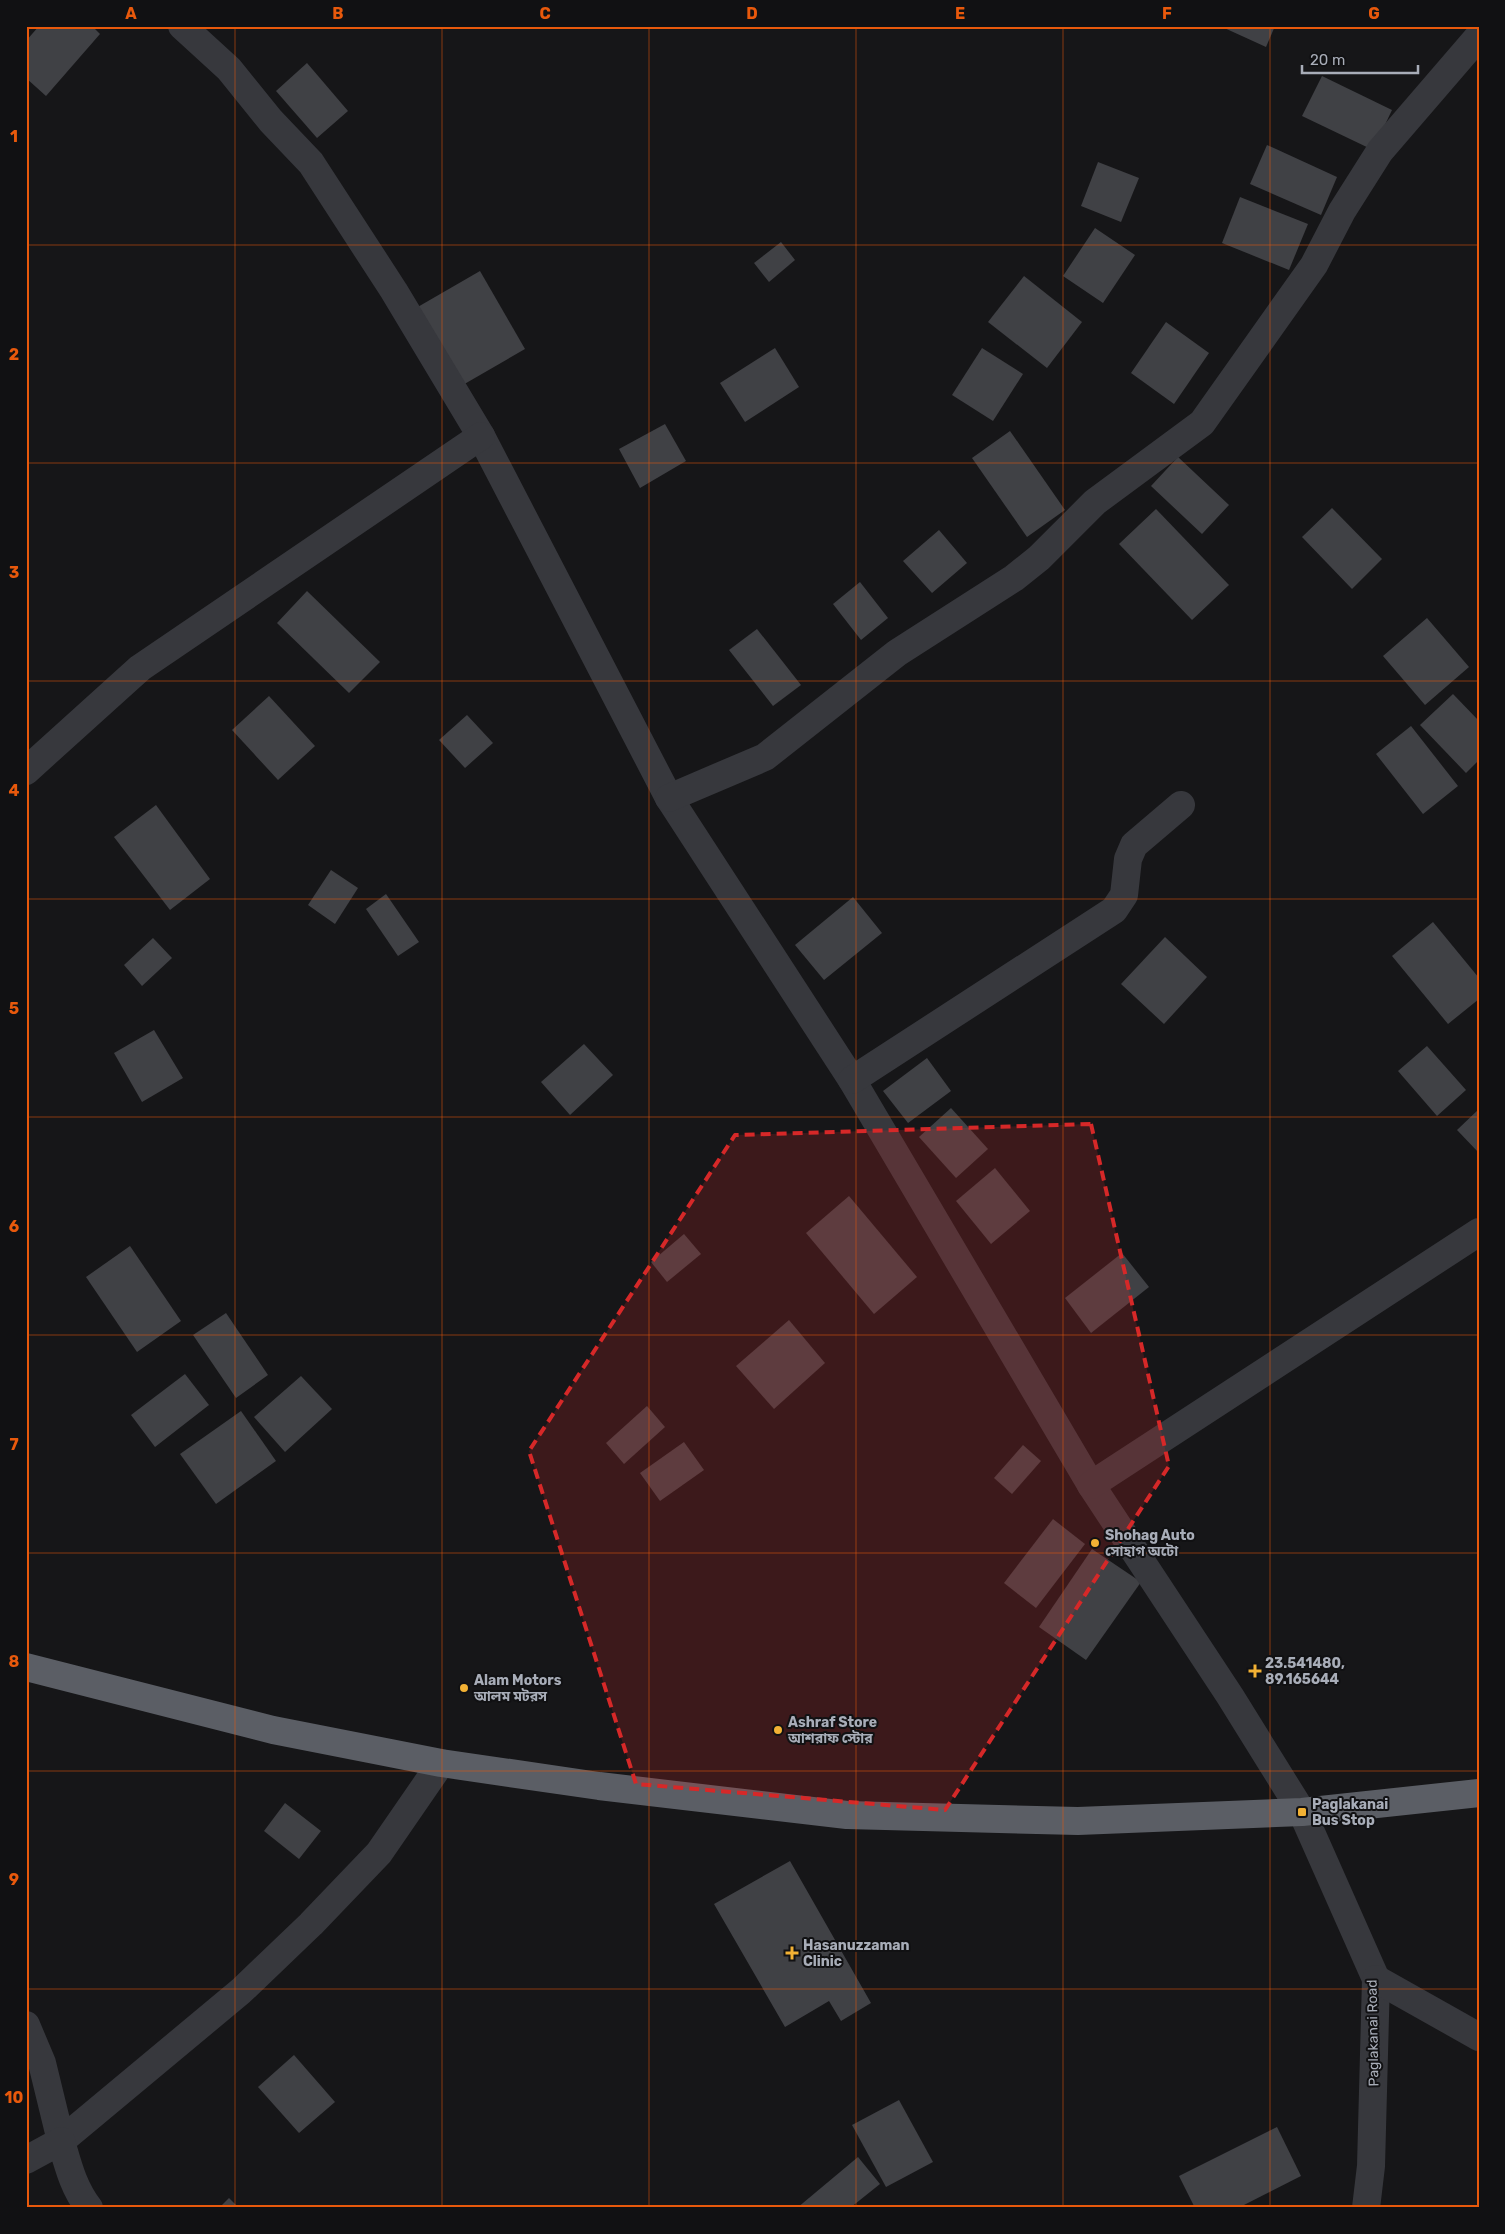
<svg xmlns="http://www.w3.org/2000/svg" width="1505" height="2234" viewBox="0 0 1505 2234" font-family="Rubik,'Noto Sans Bengali',sans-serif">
<rect width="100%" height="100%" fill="#161618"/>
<!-- building -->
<g fill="#404145">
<path d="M39 26H92L100 34 46 96 26 78V41Z"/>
<path d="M1220 26H1275L1266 47Z"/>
<path d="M307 63 348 111 317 138 276 91Z"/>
<path d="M1322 76 1392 110 1373 150 1302 116Z"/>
<path d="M1267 145 1337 177 1321 215 1250 184Z"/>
<path d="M1098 162 1139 178 1121 222 1081 206Z"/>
<path d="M1240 197 1308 224 1289 270 1222 243Z"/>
<path d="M1095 228 1135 255 1103 303 1063 276Z"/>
<path d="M781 242 795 260 769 282 754 263Z"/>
<path d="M480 271 525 349 461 386 416 308Z"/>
<path d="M1024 276 1082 322 1047 368 988 322Z"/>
<path d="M1166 322 1209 353 1174 404 1131 373Z"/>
<path d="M775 348 799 387 745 422 720 383Z"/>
<path d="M982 348 1023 374 993 421 952 395Z"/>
<path d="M665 424 686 461 640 488 619 449Z"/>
<path d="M1010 431 1065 510 1027 537 972 458Z"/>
<path d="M1178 457 1229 505 1202 534 1151 486Z"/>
<path d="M1332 508 1382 559 1352 589 1302 537Z"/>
<path d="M1156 509 1229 585 1192 620 1119 544Z"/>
<path d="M939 530 967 563 932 593 903 561Z"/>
<path d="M860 582 888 618 861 640 833 604Z"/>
<path d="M307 591 380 662 349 693 277 623Z"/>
<path d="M1427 618 1469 667 1425 705 1383 656Z"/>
<path d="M757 629 801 685 773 706 729 650Z"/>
<path d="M1453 694 1479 721V760L1466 773 1420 725Z"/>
<path d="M269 696 315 746 278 780 232 730Z"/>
<path d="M467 715 493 743 465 768 439 740Z"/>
<path d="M1411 726 1458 786 1423 814 1376 754Z"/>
<path d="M156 805 210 879 170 910 114 837Z"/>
<path d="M331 870 358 888 335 924 308 905Z"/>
<path d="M386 894 419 942 398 956 366 909Z"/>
<path d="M853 897 882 933 824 980 795 945Z"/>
<path d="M1433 922 1479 978V999L1448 1024 1392 956Z"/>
<path d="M1165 937 1207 977 1164 1024 1121 984Z"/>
<path d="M153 938 172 958 142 986 124 965Z"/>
<path d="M154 1030 183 1078 142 1102 114 1053Z"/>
<path d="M584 1044 613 1075 570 1115 541 1082Z"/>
<path d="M1427 1046 1466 1090 1437 1116 1398 1071Z"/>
<path d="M927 1058 951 1091 908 1123 883 1091Z"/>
<path d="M951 1108 988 1149 956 1178 919 1137Z"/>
<path d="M1479 1109V1153L1457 1130Z"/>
<path d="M995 1168 1030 1211 991 1244 956 1201Z"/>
<path d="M849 1196 917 1277 874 1314 806 1233Z"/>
<path d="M684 1234 701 1254 667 1282 651 1262Z"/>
<path d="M130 1246 181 1321 137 1352 86 1277Z"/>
<path d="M1122 1253 1149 1287 1091 1333 1065 1298Z"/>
<path d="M226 1313 268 1375 236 1398 193 1335Z"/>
<path d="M789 1320 825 1363 774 1409 736 1366Z"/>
<path d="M185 1374 209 1405 155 1447 131 1415Z"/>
<path d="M301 1376 332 1409 285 1452 254 1417Z"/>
<path d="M647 1406 665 1427 624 1464 606 1443Z"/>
<path d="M241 1411 276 1461 216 1504 180 1454Z"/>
<path d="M684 1442 704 1470 660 1501 640 1473Z"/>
<path d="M1023 1445 1041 1461 1012 1494 994 1478Z"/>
<path d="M1053 1519 1085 1544 1036 1608 1004 1583Z"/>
<path d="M1092 1549 1141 1582 1086 1660 1039 1627Z"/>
<path d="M285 1803 321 1831 299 1859 264 1831Z"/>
<path d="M790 1861 871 2003 841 2021 829 2001 785 2027 714 1904Z"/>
<path d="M294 2055 335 2102 299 2133 258 2087Z"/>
<path d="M899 2100 933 2162 886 2187 852 2125Z"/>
<path d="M1277 2127 1301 2176 1238 2208H1195L1179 2176Z"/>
<path d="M858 2157 880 2184 850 2208H797Z"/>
<path d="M229 2198 239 2208H219Z"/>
</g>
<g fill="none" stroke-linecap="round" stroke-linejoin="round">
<!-- minor -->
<g stroke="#37383d" stroke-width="28">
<path d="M182 26 229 69 271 121 311 163 394 291 481 436 669 798 852 1080 1091 1485 1230 1696 1302 1812 1376 1979 1371 2166 1366 2208"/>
<path d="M26 771 140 668 481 436"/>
<path d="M669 798 765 757 897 653 1014 578 1039 558 1095 502 1202 423 1314 265 1342 211 1380 151 1479 36"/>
<path d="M852 1080 1114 910 1124 895 1128 859 1134 845 1181 805"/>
<path d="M1091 1485 1479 1232"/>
<path d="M1376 1979 1479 2037"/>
<path d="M26 2025 42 2063 61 2141 241 1991 311 1924 379 1853 441 1763"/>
<path d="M26 2160 61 2141C68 2165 73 2187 89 2208"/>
</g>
<!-- trunk -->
<path stroke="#5b5e65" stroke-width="28" d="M26 1667 273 1730 441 1763 599 1786 847 1815 1078 1821 1302 1812 1479 1793"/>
</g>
<!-- marked area -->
<path fill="#d62828" fill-opacity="0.2" stroke="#d62828" stroke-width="4" stroke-dasharray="10 6" stroke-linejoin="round" d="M1091 1124 1169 1466 945 1810 636 1784 529 1451 735 1135Z"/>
<!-- grid -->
<path fill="none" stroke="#e8590c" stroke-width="1" stroke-opacity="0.55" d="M235 26V2208M442 26V2208M649 26V2208M856 26V2208M1063 26V2208M1270 26V2208M26 245H1479M26 463H1479M26 681H1479M26 899H1479M26 1117H1479M26 1335H1479M26 1553H1479M26 1771H1479M26 1989H1479"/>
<!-- markers -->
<g fill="#f2b134" stroke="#111113" stroke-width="2">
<circle cx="1095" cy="1543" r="5"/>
<path d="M1252.5 1663.5h5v5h5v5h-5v5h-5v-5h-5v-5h5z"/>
<circle cx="464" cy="1688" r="5"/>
<circle cx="778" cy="1730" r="5"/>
<rect x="1297" y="1807" width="10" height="10" rx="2.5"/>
<path d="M789.5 1945.5h5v5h5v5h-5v5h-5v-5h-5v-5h5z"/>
</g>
<g text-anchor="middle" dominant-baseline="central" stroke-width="4" stroke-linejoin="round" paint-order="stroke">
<!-- poi labels -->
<g font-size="14" font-weight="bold" fill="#a8adb8" stroke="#111113" text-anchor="start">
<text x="1105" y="1535">Shohag Auto<tspan x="1105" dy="16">সোহাগ অটো</tspan></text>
<text x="1265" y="1663">23.541480,<tspan x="1265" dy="16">89.165644</tspan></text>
<text x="474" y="1680">Alam Motors<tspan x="474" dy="16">আলম মটরস</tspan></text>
<text x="788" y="1722">Ashraf Store<tspan x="788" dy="16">আশরাফ স্টোর</tspan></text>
<text x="1312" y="1804">Paglakanai<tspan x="1312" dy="16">Bus Stop</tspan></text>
<text x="803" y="1945">Hasanuzzaman<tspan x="803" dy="16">Clinic</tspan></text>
</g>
<!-- street labels -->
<g font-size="14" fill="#a8adb8" stroke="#111113">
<text transform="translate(1373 2033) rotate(-91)">Paglakanai Road</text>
</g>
</g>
<!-- border -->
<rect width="1505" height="2234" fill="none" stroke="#111113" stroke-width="55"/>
<!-- scale -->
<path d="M1302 65v8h116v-8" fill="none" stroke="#a8adb8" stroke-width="2.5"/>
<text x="1310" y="65" font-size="15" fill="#a8adb8" stroke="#111113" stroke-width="4" paint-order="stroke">20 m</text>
<rect x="28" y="28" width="1450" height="2178" fill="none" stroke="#e8590c" stroke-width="2"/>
<g font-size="16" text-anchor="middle" font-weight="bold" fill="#e8590c">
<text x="131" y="19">A</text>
<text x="338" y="19">B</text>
<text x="545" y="19">C</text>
<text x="752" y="19">D</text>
<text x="960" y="19">E</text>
<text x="1167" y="19">F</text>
<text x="1374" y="19">G</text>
<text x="14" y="142">1</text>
<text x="14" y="360">2</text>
<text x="14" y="578">3</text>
<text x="14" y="796">4</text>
<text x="14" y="1014">5</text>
<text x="14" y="1232">6</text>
<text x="14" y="1450">7</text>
<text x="14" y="1667">8</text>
<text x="14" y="1885">9</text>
<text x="14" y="2103">10</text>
</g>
</svg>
